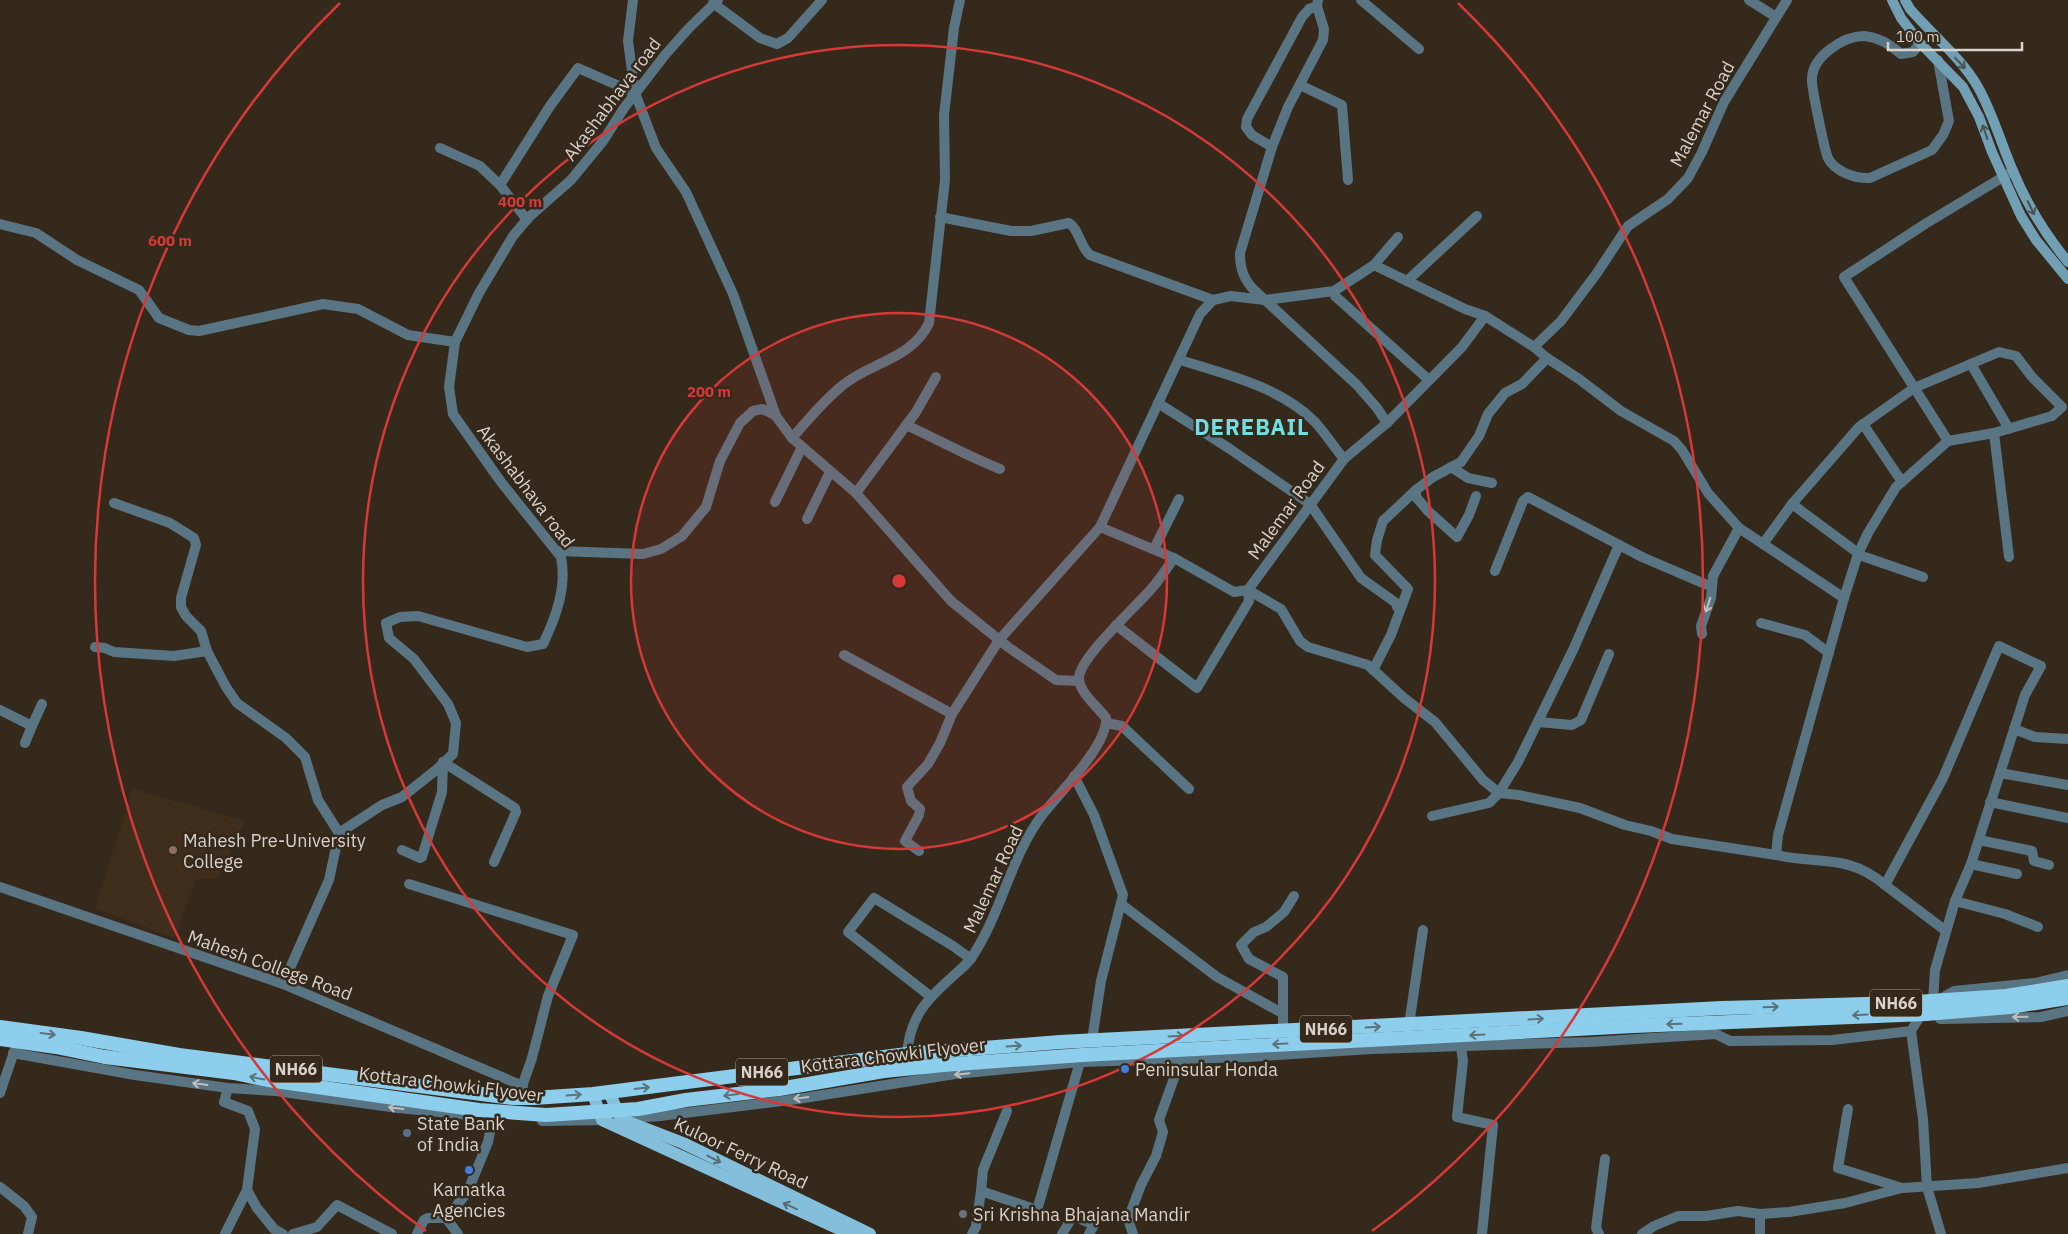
<svg xmlns="http://www.w3.org/2000/svg" width="2068" height="1234" viewBox="0 0 2068 1234" font-family="'IBM Plex Sans',sans-serif">
<rect width="100%" height="100%" fill="#35291c"/>
<!-- built -->
<path fill="#402e1d" d="M133 789 245 821 217 879H196L174 938 95 908Z"/>
<g fill="none" stroke-linecap="round" stroke-linejoin="round">
<!-- minor -->
<g stroke="#597583" stroke-width="10">
<path d="M633 0 628 41 635 93 656 148 686 192 733 294 776 416"/>
<path d="M1318 0 1317 6 1324 29 1323 40 1288 107 1272 147 1240 253C1240 268 1243 277 1252 288L1357 385 1377 408 1387 423"/>
<path d="M1361 0 1419 49"/>
<path d="M1749 0 1776 17"/>
<path d="M713 3 760 38 777 44 788 38 822 0"/>
<path d="M1920 43 1913 52 1901 54C1891 45 1877 37 1864 36 1843 36 1812 57 1812 79 1811 86 1825 152 1828 158 1835 172 1856 179 1870 178L1932 150 1943 135 1949 121 1938 60"/>
<path d="M1300 85 1342 105 1348 180"/>
<path d="M1272 147 1252 135 1246 127 1247 119 1302 17 1309 9 1317 6"/>
<path d="M440 148 480 166 500 185 527 220"/>
<path d="M500 185 550 106 578 68 635 93"/>
<path d="M940 217 1011 231H1031L1069 223C1079 229 1080 247 1090 255L1213 300"/>
<path d="M0 224 36 233 77 260 139 290 159 318 189 330 199 331 323 304 358 309 408 335 455 342"/>
<path d="M1374 265 1465 309 1485 316"/>
<path d="M1407 281 1477 216"/>
<path d="M1335 296 1429 380"/>
<path d="M1534 347 1547 358 1579 379 1621 411 1674 441 1682 450 1708 493 1739 528 1844 598"/>
<path d="M1180 360C1225 374 1281 387 1315 422 1325 433 1334 447 1344 459"/>
<path d="M1971 364 2009 429"/>
<path d="M1158 403 1230 449 1310 504 1361 578 1396 603 1397 607"/>
<path d="M1863 424 1902 482"/>
<path d="M906 425C937 439 967 456 1000 469"/>
<path d="M792 438C808 420 824 400 843 385 871 362 912 359 929 323L945 180 944 115 954 28 960 0"/>
<path d="M1451 467 1468 478 1492 483"/>
<path d="M856 493 916 412 936 377"/>
<path d="M1476 496 1469 515 1457 537 1428 511 1416 497V490L1433 477 1461 462 1479 436 1488 414 1505 393 1522 384 1547 358"/>
<path d="M775 502 802 447"/>
<path d="M114 503 170 523 194 538 196 545 181 598V607L186 616 201 631 207 651"/>
<path d="M807 519 830 472"/>
<path d="M1763 544 1792 504"/>
<path d="M1154 549 1179 499"/>
<path d="M557 551 643 554 661 549 682 536 706 507 720 461 740 423 753 411 762 409 767 411 776 416 792 438 856 493 951 601 1008 647 1056 680 1079 681"/>
<path d="M2009 557 1994 433 1948 441 1844 277 1925 224 2013 171"/>
<path d="M1174 558 1100 527 1200 314 1213 300 1231 296 1265 300 1334 291 1374 265 1398 237"/>
<path d="M1495 571 1523 501 1528 497 1642 557 1712 587"/>
<path d="M1923 577 1862 556 1792 504 1859 427 1914 388 1999 352 2016 356 2032 377 2062 407 2052 416 1994 433"/>
<path d="M1248 590 1281 609 1300 641 1308 647 1368 665 1404 698 1435 722 1483 780 1499 793 1519 795 1580 808 1625 825 1651 831 1672 839 1776 855"/>
<path d="M1761 623 1805 635 1829 653"/>
<path d="M1116 625 1197 688 1249 601 1248 590"/>
<path d="M1702 634 1701 626 1711 598 1713 576 1739 528"/>
<path d="M95 647 105 648 114 652 174 656 207 651 226 687 237 703 286 738 305 757 318 800 339 833"/>
<path d="M844 655 952 714"/>
<path d="M1373 670 1391 635 1408 589 1375 555 1377 540 1383 521 1416 490"/>
<path d="M0 710 32 726 25 743"/>
<path d="M1538 722 1572 725 1581 720 1609 654"/>
<path d="M1106 723 1122 726 1189 789"/>
<path d="M32 726 42 704"/>
<path d="M2014 729 2035 737 2068 739"/>
<path d="M443 762 515 808 516 812 494 862"/>
<path d="M2000 773 2068 785"/>
<path d="M1074 776 1094 815 1123 895 1101 981 1092 1040"/>
<path d="M1990 802 2068 818"/>
<path d="M1432 816 1489 803 1499 793 1518 762 1573 650 1619 545"/>
<path d="M1979 840 2032 851 2034 861 2049 865"/>
<path d="M402 850 420 858 422 857 442 792 443 762"/>
<path d="M919 851 905 841 919 815 920 809 911 801 907 787 928 764 940 743 952 714 999 640 1100 527"/>
<path d="M1971 864 2017 874"/>
<path d="M409 884 573 935 548 996 532 1058 518 1098"/>
<path d="M1885 885C1848 853 1817 865 1776 855L1778 835 1844 598 1858 554 1868 533 1896 487 1948 441"/>
<path d="M1955 901 2005 914 2038 927"/>
<path d="M1121 904 1217 977 1282 1013"/>
<path d="M283 984 523 1086"/>
<path d="M930 996 848 932 874 898 953 946 971 959"/>
<path d="M1933 1001 1935 970 1955 901 1971 864 2025 695 2041 666 1999 646 1943 778 1885 885 1946 931"/>
<path d="M1409 1025 1423 930"/>
<path d="M1283 1031V977L1249 959 1241 945 1254 932 1266 927 1284 912 1294 896"/>
<path d="M1911 1031 1923 1119 1927 1187 1941 1234"/>
<path d="M1461 1047 1463 1061 1457 1117 1493 1125 1482 1234"/>
<path d="M228 1088 224 1102 248 1111 255 1129 247 1190 257 1208 274 1229 283 1234"/>
<path d="M1848 1109 1838 1168 1902 1188"/>
<path d="M0 1187 24 1206 32 1217 28 1234"/>
<path d="M981 1191 983 1170 1007 1111"/>
<path d="M446 1218 467 1193 488 1142 493 1117"/>
<path d="M225 1234 247 1190"/>
<path d="M293 1234 317 1227 337 1205 392 1234"/>
<path d="M417 1234 424 1220 428 1218H446L458 1234"/>
<path d="M972 1234 976 1227 981 1191 1037 1210 1082 1055"/>
<path d="M1062 1234 1073 1216 1094 1225 1089 1234"/>
<path d="M1133 1234 1128 1219 1141 1185 1156 1156 1163 1132 1159 1120 1183 1053"/>
<path d="M1599 1234 1596 1228 1605 1159"/>
</g>
<!-- tertiary -->
<g stroke="#597583" stroke-width="10">
<path d="M0 887 283 984 329 880 339 833 382 805 402 797 436 770 453 754 456 723 448 704 414 659 389 638 386 623 400 617 418 616 527 647 543 644C556 617 567 587 561 557L501 482 453 414 449 387 455 342 479 293 513 236 529 217 571 180 603 141 624 108 665 55 689 28 718 0"/>
<path d="M1940 999 1954 991 2035 983 2068 975"/>
<path d="M1940 1019 2041 1017 2068 1011"/>
<path d="M13 1053 135 1075 228 1088 276 1091 398 1108 470 1115"/>
<path d="M907 1054C910 1018 925 1001 951 978 958 971 967 965 972 957 1002 912 1010 857 1043 814 1060 792 1108 745 1106 718 1098 707 1081 694 1079 680 1076 660 1138 605 1152 588 1160 579 1167 568 1174 558L1234 592 1248 590 1344 459 1387 423 1462 347 1485 316 1534 347 1561 321 1597 273 1628 226 1668 199 1688 178 1702 152 1724 102 1787 0"/>
<path d="M0 1093 15 1049"/>
<path d="M622 1119 660 1116 798 1099 955 1074 1080 1062 1248 1057 1372 1049 1590 1042 1716 1034 1730 1041 1832 1040 1911 1031 1919 1018"/>
<path d="M542 1121 607 1120"/>
<path d="M1760 1214V1234"/>
<path d="M1642 1234 1654 1226 1678 1216H1706L1738 1211 1760 1214 1789 1212 1845 1203 1902 1188 1978 1183 2068 1168"/>
</g>
<!-- secondary -->
<g stroke="#719fb4" stroke-width="10">
<path d="M1892 0 1901 18 1920 43 1963 87 1979 117 1992 152 2021 216 2036 240 2068 279"/>
<path d="M1905 0 1910 9C1932 34 1962 59 1978 87 1993 114 2001 143 2013 171 2027 205 2045 234 2068 262"/>
</g>
<!-- primary -->
<g stroke="#83bfdb" stroke-width="12">
<path d="M609 1092 621 1119 683 1143 870 1234"/>
<path d="M593 1094 602 1120 850 1234"/>
</g>
<!-- trunk -->
<g stroke="#8cceec" stroke-width="14">
<path d="M0 1027 81 1038 179 1055 513 1098H534L593 1094 907 1054 1060 1042 1722 1008 1901 1003 2006 996 2068 986"/>
<path d="M0 1039 56 1047 105 1057"/>
<path d="M779 1089 884 1071 943 1065 1082 1055 1634 1026 1926 1014 2010 1007 2068 998"/>
</g>
<!-- trunk-bridge -->
<path stroke="#8cceec" stroke-width="14" d="M105 1057 234 1073 268 1080 479 1110 546 1115 638 1109 686 1100 779 1089"/>
</g>
<!-- one-way arrows -->
<defs><path id="oneway-shaft" d="M-6 0H5M1.5-3L5.5 0L1.5 3" fill="none" stroke-width="1.6" stroke-linecap="round" stroke-linejoin="round" transform="scale(1.25)"/></defs>
<g stroke="#4a5251">
<use href="#oneway-shaft" transform="translate(1960 63) rotate(46)"/>
<use href="#oneway-shaft" transform="translate(1985 132) rotate(-109)"/>
<use href="#oneway-shaft" transform="translate(2031 208) rotate(64)"/>
</g>
<g stroke="#bfbfbc">
<use href="#oneway-shaft" transform="translate(1708 605) rotate(108)"/>
<use href="#oneway-shaft" transform="translate(2020 1017) rotate(179)"/>
<use href="#oneway-shaft" transform="translate(962 1074) rotate(174)"/>
<use href="#oneway-shaft" transform="translate(200 1084) rotate(-172)"/>
<use href="#oneway-shaft" transform="translate(801 1098) rotate(172)"/>
<use href="#oneway-shaft" transform="translate(396 1108) rotate(-173)"/>
</g>
<g stroke="#5c737a">
<use href="#oneway-shaft" transform="translate(1771 1007) rotate(-2)"/>
<use href="#oneway-shaft" transform="translate(1860 1015) rotate(177)"/>
<use href="#oneway-shaft" transform="translate(1536 1019) rotate(-3)"/>
<use href="#oneway-shaft" transform="translate(1674 1024) rotate(178)"/>
<use href="#oneway-shaft" transform="translate(1373 1027) rotate(-3)"/>
<use href="#oneway-shaft" transform="translate(48 1034) rotate(7)"/>
<use href="#oneway-shaft" transform="translate(1477 1035) rotate(177)"/>
<use href="#oneway-shaft" transform="translate(1176 1036) rotate(-3)"/>
<use href="#oneway-shaft" transform="translate(1280 1044) rotate(177)"/>
<use href="#oneway-shaft" transform="translate(1014 1046) rotate(-4)"/>
<use href="#oneway-shaft" transform="translate(257 1078) rotate(-169)"/>
<use href="#oneway-shaft" transform="translate(642 1088) rotate(-7)"/>
<use href="#oneway-shaft" transform="translate(574 1095) rotate(-4)"/>
<use href="#oneway-shaft" transform="translate(731 1095) rotate(173)"/>
</g>
<g stroke="#586c72">
<use href="#oneway-shaft" transform="translate(714 1159) rotate(27)"/>
<use href="#oneway-shaft" transform="translate(790 1206) rotate(-156)"/>
</g>
<!-- distance rings -->
<circle cx="899" cy="581" r="268" fill="#d63938" fill-opacity=".12"/>
<g fill="none" stroke="#d63938" stroke-width="2.5">
<circle cx="899" cy="581" r="268"/>
<circle cx="899" cy="581" r="536"/>
<path d="M426 1231A804 804 0 0 1 340 3M1458 3A804 804 0 0 1 1372 1231"/>
</g>
<!-- markers -->
<circle fill="#8d6e63" stroke="#35291c" stroke-width="2" cx="173" cy="850" r="5"/>
<g fill="#3f7fe0" stroke="#35291c" stroke-width="2">
<circle cx="1125" cy="1069" r="5"/>
<circle cx="469" cy="1170" r="5"/>
</g>
<circle fill="#5c6f8a" stroke="#35291c" stroke-width="2" cx="407" cy="1133" r="5"/>
<circle fill="#6b7280" stroke="#35291c" stroke-width="2" cx="963" cy="1214" r="5"/>
<g text-anchor="middle" dominant-baseline="central" stroke-width="5" stroke-linejoin="round" paint-order="stroke">
<!-- shield labels -->
<g fill="#35291c" stroke="#a89f96" stroke-width="1">
<rect x="1870" y="989.5" width="52" height="27" rx="4"/>
<rect x="1300" y="1015.5" width="52" height="27" rx="4"/>
<rect x="270" y="1055.5" width="52" height="27" rx="4"/>
<rect x="736" y="1058.5" width="52" height="27" rx="4"/>
</g>
<g font-size="16" font-weight="bold" fill="#d9d1ca">
<text x="1896" y="1003">NH66</text>
<text x="1326" y="1029">NH66</text>
<text x="296" y="1069">NH66</text>
<text x="762" y="1072">NH66</text>
</g>
<!-- street labels -->
<g font-size="18" fill="#d9d1ca" stroke="#35291c">
<text transform="translate(612 99) rotate(-53)">Akashabhava road</text>
<text transform="translate(1702 114) rotate(-62)">Malemar Road</text>
<text transform="translate(526 486) rotate(53)">Akashabhava road</text>
<text transform="translate(1286 510) rotate(-54)">Malemar Road</text>
<text transform="translate(993 879) rotate(-65)">Malemar Road</text>
<text transform="translate(270 965) rotate(20)">Mahesh College Road</text>
<text transform="translate(893 1055) rotate(-7)">Kottara Chowki Flyover</text>
<text transform="translate(451 1084) rotate(7)">Kottara Chowki Flyover</text>
<text transform="translate(741 1153) rotate(25)">Kuloor Ferry Road</text>
</g>
<!-- poi labels -->
<g font-size="18" fill="#d9d1ca" stroke="#35291c" text-anchor="start">
<text x="183" y="840">Mahesh Pre-University<tspan x="183" dy="21">College</tspan></text>
<text x="1135" y="1069">Peninsular Honda</text>
<text x="417" y="1123">State Bank<tspan x="417" dy="21">of India</tspan></text>
<text x="469" y="1189" text-anchor="middle">Karnatka<tspan x="469" dy="21">Agencies</tspan></text>
<text x="973" y="1214">Sri Krishna Bhajana Mandir</text>
</g>
<!-- district labels -->
<g font-size="22" font-weight="bold" letter-spacing="1" fill="#71dee2" stroke="#35291c">
<text x="1252" y="426">DEREBAIL</text>
</g>
</g>
<circle cx="899" cy="581" r="8" fill="#d63938" stroke="#35291c" stroke-width="2.5"/>
<g font-size="15" text-anchor="middle" font-weight="bold" fill="#d63938" stroke="#35291c" stroke-width="5" stroke-linejoin="round" paint-order="stroke">
<text x="520" y="207">400 m</text>
<text x="170" y="246">600 m</text>
<text x="709" y="397">200 m</text>
</g>
<!-- scale -->
<path d="M1888 42v8h134v-8" fill="none" stroke="#d9d1ca" stroke-width="2.5"/>
<text x="1896" y="42" font-size="15" fill="#d9d1ca" stroke="#35291c" stroke-width="4" paint-order="stroke">100 m</text>
</svg>
